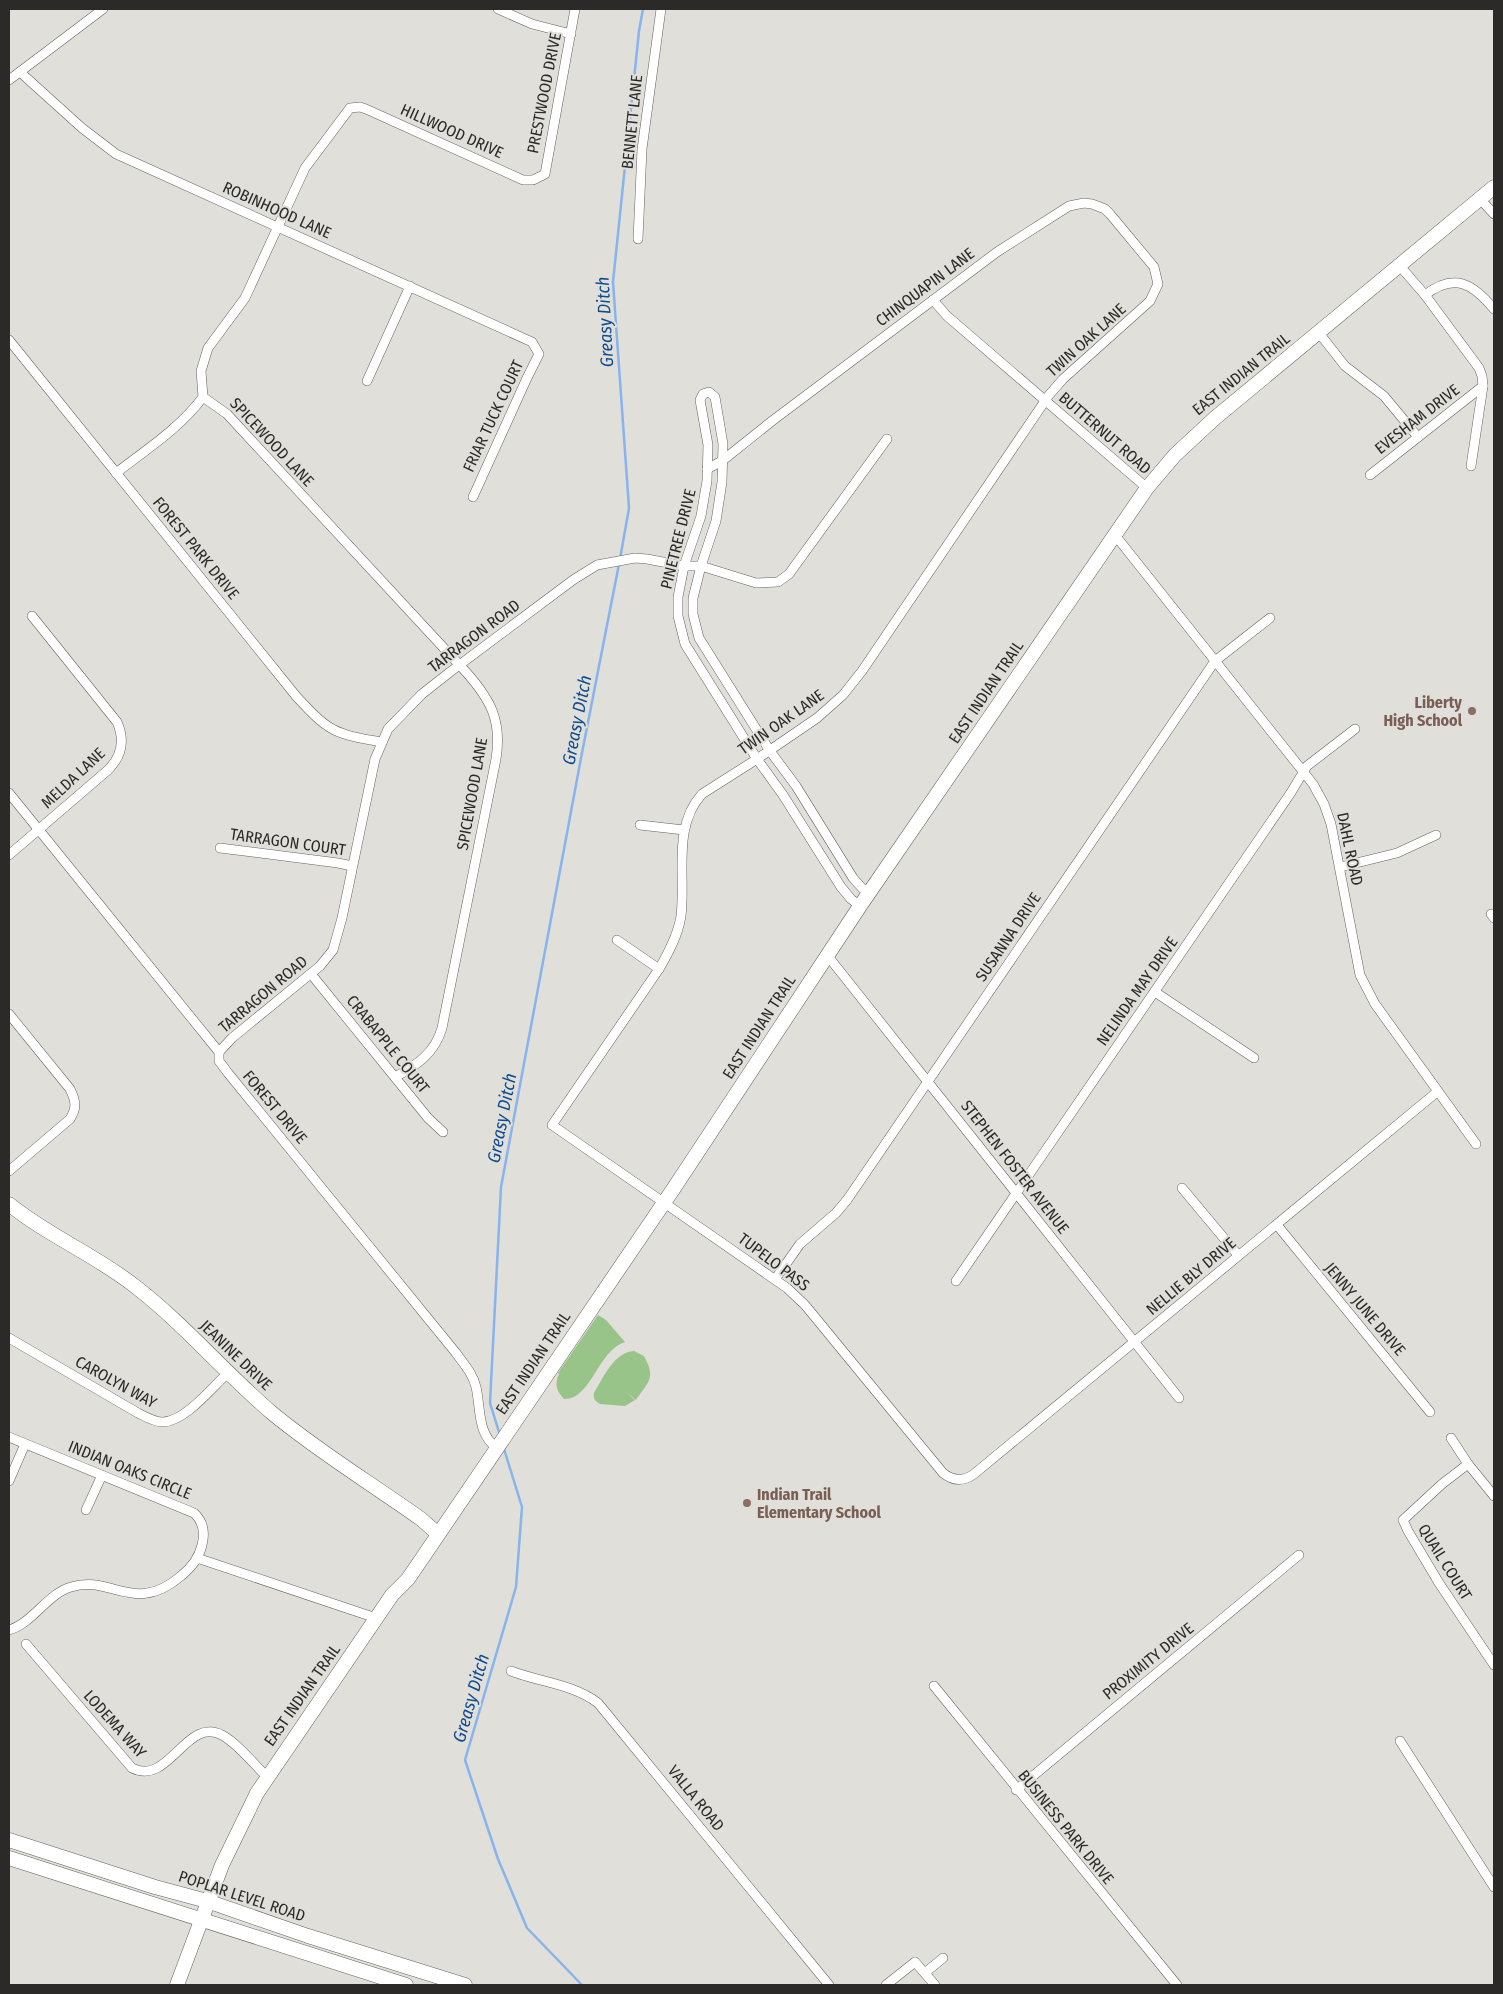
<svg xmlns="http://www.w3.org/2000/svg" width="1503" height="1994" viewBox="0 0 1503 1994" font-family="'Fira Sans Condensed',sans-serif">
<rect width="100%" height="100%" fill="#e1dfd9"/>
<!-- green -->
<g fill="#98c489">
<path d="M598 1315 606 1320 625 1342C598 1350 591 1400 564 1399 557 1392 554 1384 559 1374L558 1373Z"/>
<path d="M634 1351 644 1356C656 1378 649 1381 636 1400L626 1392 635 1400 625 1406 600 1404C595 1401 593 1399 594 1393 603 1378 614 1352 634 1351Z"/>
</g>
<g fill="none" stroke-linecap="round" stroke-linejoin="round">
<!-- stream -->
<g stroke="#87b4ed" stroke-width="2.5">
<path d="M620 559 629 508 613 282 639 31 643 9"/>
<path d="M499 1432 490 1403 501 1187 581 758 619 564"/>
<path d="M504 1449 522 1507 516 1587 465 1760 498 1859 527 1928 582 1985"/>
</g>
<!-- street casing -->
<g stroke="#65635e" stroke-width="10">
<g id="street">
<path d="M498 9 532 24 571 34"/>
<path d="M20 72 82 128 116 154 532 342 539 354 527 378 473 497"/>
<path d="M9 80 103 9"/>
<path d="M1480 199 1494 214"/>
<path d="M638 239 642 149 661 9"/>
<path d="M1399 265 1425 295 1479 368 1482 376 1483 386 1471 466"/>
<path d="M1425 295C1455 272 1473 284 1494 309"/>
<path d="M933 300 947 316 1147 488"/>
<path d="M1319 333 1345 366 1384 396 1418 437"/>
<path d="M9 340 296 696C329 732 334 734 382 742"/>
<path d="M367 381 410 286"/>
<path d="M203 397 227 414 466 672C491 700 502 721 496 759L442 1028C435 1053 417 1065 395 1077"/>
<path d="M707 469 722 461 772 421 997 252 1069 206 1084 203 1092 204 1105 209 1110 214 1154 267 1158 284 1150 301 1063 379 1049 395 862 671 843 695 817 718 757 759 702 794C672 827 686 875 681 916 678 935 669 952 659 969L552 1125 787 1288 805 1305 943 1473C953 1481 963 1482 974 1474L1437 1092"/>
<path d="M116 473C147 449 180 428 203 397L201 371 208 348 245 298 305 168 350 108 360 107 366 109 523 180H533L545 174 575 9"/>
<path d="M1370 475 1483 386"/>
<path d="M1115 535 1313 784 1324 804 1331 824 1360 975 1375 1004 1476 1144"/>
<path d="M9 793 219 1052V1061L228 1073 456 1353C464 1364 473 1374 476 1387 481 1409 477 1434 497 1448"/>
<path d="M640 825 684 830"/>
<path d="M220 848 338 863 352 866"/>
<path d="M9 855 108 770C122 756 125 740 117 722L32 616"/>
<path d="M1340 867 1397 853 1436 835"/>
<path d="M860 906 851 899 841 887 783 795 757 759 685 644 678 616V597L684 566 701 516 707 481 708 445 700 400 703 394 709 392 715 397 723 444 722 482 716 521 701 566 693 598V614L699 638 770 751 796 786 853 878 862 888 869 893"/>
<path d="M1491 914 1494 918"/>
<path d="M617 940 659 969"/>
<path d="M827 955 1179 1398"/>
<path d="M311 974 428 1118 443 1132"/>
<path d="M1155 992 1254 1058"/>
<path d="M9 1014 70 1089C76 1101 77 1108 70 1119L9 1171"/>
<path d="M219 1052 232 1038 320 966 333 950 342 918 375 759 388 729 422 694 450 672 573 580 597 565 635 558 647 559 684 566H701L756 583 778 582 789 574 887 439"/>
<path d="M1182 1188 1238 1255"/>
<path d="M1277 1225 1430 1412"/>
<path d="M776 1278 800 1244 836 1213 847 1200 1215 661 1270 618"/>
<path d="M956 1281 1290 794 1307 766 1355 729"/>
<path d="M9 1338 138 1413C146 1417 154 1422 163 1422 186 1421 212 1387 228 1373"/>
<path d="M9 1437 194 1513C204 1522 205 1533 202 1545 199 1558 191 1568 181 1576 134 1616 111 1574 71 1587 47 1594 33 1623 9 1630"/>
<path d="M1451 1438 1468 1464 1494 1496"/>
<path d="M1468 1464 1442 1484 1403 1520 1408 1531 1439 1583 1494 1665"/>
<path d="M9 1481 25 1444"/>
<path d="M86 1510 102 1475"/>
<path d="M197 1558 376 1618"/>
<path d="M26 1644 132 1768C169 1787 186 1716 222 1735 237 1743 254 1764 267 1777"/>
<path d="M511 1671C539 1682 573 1684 598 1703L829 1985"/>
<path d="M934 1686 1177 1985"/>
<path d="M1400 1741 1494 1887"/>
<path d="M1016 1790 1299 1555"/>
<path d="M926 1972 943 1958"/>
<path d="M886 1985 915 1962 935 1985"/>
</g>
</g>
<!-- secondary casing -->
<g stroke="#65635e" stroke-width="15">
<g id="secondary">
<path d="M9 1204C48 1236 96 1255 136 1287 185 1325 225 1373 272 1413 319 1452 372 1484 421 1519L438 1534"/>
<path d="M9 1840 155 1887 207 1901 308 1936 465 1985"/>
<path d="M9 1858 406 1985"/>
<path d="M177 1985 222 1865 257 1793 392 1595 408 1579 674 1188 860 906 1147 488 1175 455 1215 418 1494 187"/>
</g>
</g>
<!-- street -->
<use href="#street" stroke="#fff" stroke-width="9"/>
<!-- secondary -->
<use href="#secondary" stroke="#fff" stroke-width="14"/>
</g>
<!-- markers -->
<g fill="#8d6e63" stroke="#e1dfd9" stroke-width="2">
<circle cx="1472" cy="711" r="5"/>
<circle cx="747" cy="1503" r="5"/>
</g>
<g text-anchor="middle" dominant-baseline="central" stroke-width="4" stroke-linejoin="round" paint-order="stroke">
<!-- street labels -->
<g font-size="16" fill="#2b2a28" stroke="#e1dfd9">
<text transform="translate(544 93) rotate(-79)">PRESTWOOD DRIVE</text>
<text transform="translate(632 122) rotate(-84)">BENNETT LANE</text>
<text transform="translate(452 131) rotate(24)">HILLWOOD DRIVE</text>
<text transform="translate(277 210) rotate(24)">ROBINHOOD LANE</text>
<text transform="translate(925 287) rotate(-37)">CHINQUAPIN LANE</text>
<text transform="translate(1086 340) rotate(-42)">TWIN OAK LANE</text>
<text transform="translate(1241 374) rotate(-39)">EAST INDIAN TRAIL</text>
<text transform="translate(493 416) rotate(-65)">FRIAR TUCK COURT</text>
<text transform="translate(1417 419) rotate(-38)">EVESHAM DRIVE</text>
<text transform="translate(1105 433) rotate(41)">BUTTERNUT ROAD</text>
<text transform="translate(272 442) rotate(47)">SPICEWOOD LANE</text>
<text transform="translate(678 539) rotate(-76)">PINETREE DRIVE</text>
<text transform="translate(196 548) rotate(51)">FOREST PARK DRIVE</text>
<text transform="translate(474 636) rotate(-37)">TARRAGON ROAD</text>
<text transform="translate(986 692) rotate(-56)">EAST INDIAN TRAIL</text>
<text transform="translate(781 722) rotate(-35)">TWIN OAK LANE</text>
<text transform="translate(73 778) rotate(-43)">MELDA LANE</text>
<text transform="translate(472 794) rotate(-80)">SPICEWOOD LANE</text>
<text transform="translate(288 842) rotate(8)">TARRAGON COURT</text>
<text transform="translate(1350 849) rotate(78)">DAHL ROAD</text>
<text transform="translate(1008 937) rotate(-56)">SUSANNA DRIVE</text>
<text transform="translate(1137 991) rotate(-55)">NELINDA MAY DRIVE</text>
<text transform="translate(263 994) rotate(-40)">TARRAGON ROAD</text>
<text transform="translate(759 1027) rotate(-57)">EAST INDIAN TRAIL</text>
<text transform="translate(388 1044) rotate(51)">CRABAPPLE COURT</text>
<text transform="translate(275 1107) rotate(50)">FOREST DRIVE</text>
<text transform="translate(1015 1167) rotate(52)">STEPHEN FOSTER AVENUE</text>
<text transform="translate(774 1262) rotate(37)">TUPELO PASS</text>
<text transform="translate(1191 1276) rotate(-40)">NELLIE BLY DRIVE</text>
<text transform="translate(1365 1309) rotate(50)">JENNY JUNE DRIVE</text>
<text transform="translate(236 1355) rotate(44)">JEANINE DRIVE</text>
<text transform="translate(533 1363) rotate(-56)">EAST INDIAN TRAIL</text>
<text transform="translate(116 1382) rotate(29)">CAROLYN WAY</text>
<text transform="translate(130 1470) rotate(22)">INDIAN OAKS CIRCLE</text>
<text transform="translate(1445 1562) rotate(58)">QUAIL COURT</text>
<text transform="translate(1148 1661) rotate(-39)">PROXIMITY DRIVE</text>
<text transform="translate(302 1695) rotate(-55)">EAST INDIAN TRAIL</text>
<text transform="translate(115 1724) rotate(48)">LODEMA WAY</text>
<text transform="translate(696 1798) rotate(51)">VALLA ROAD</text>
<text transform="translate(1066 1827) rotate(51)">BUSINESS PARK DRIVE</text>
<text transform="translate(242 1896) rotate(18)">POPLAR LEVEL ROAD</text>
</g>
<!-- education labels -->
<g font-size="16" font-weight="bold" fill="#785e54" stroke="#e1dfd9" text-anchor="end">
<text x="1462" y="702">Liberty<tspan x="1462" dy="18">High School</tspan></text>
<text x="757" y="1494" text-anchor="start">Indian Trail<tspan x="757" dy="18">Elementary School</tspan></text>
</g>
<!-- water labels -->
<g font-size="18" font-style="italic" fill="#0e4c8f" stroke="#e1dfd9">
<text transform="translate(605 322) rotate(-93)">Greasy Ditch</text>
<text transform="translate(577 720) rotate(-79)">Greasy Ditch</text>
<text transform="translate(502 1118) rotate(-79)">Greasy Ditch</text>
<text transform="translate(471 1698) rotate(-74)">Greasy Ditch</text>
</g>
</g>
<!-- border -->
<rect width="1503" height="1994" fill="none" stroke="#2b2a28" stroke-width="20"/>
</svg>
